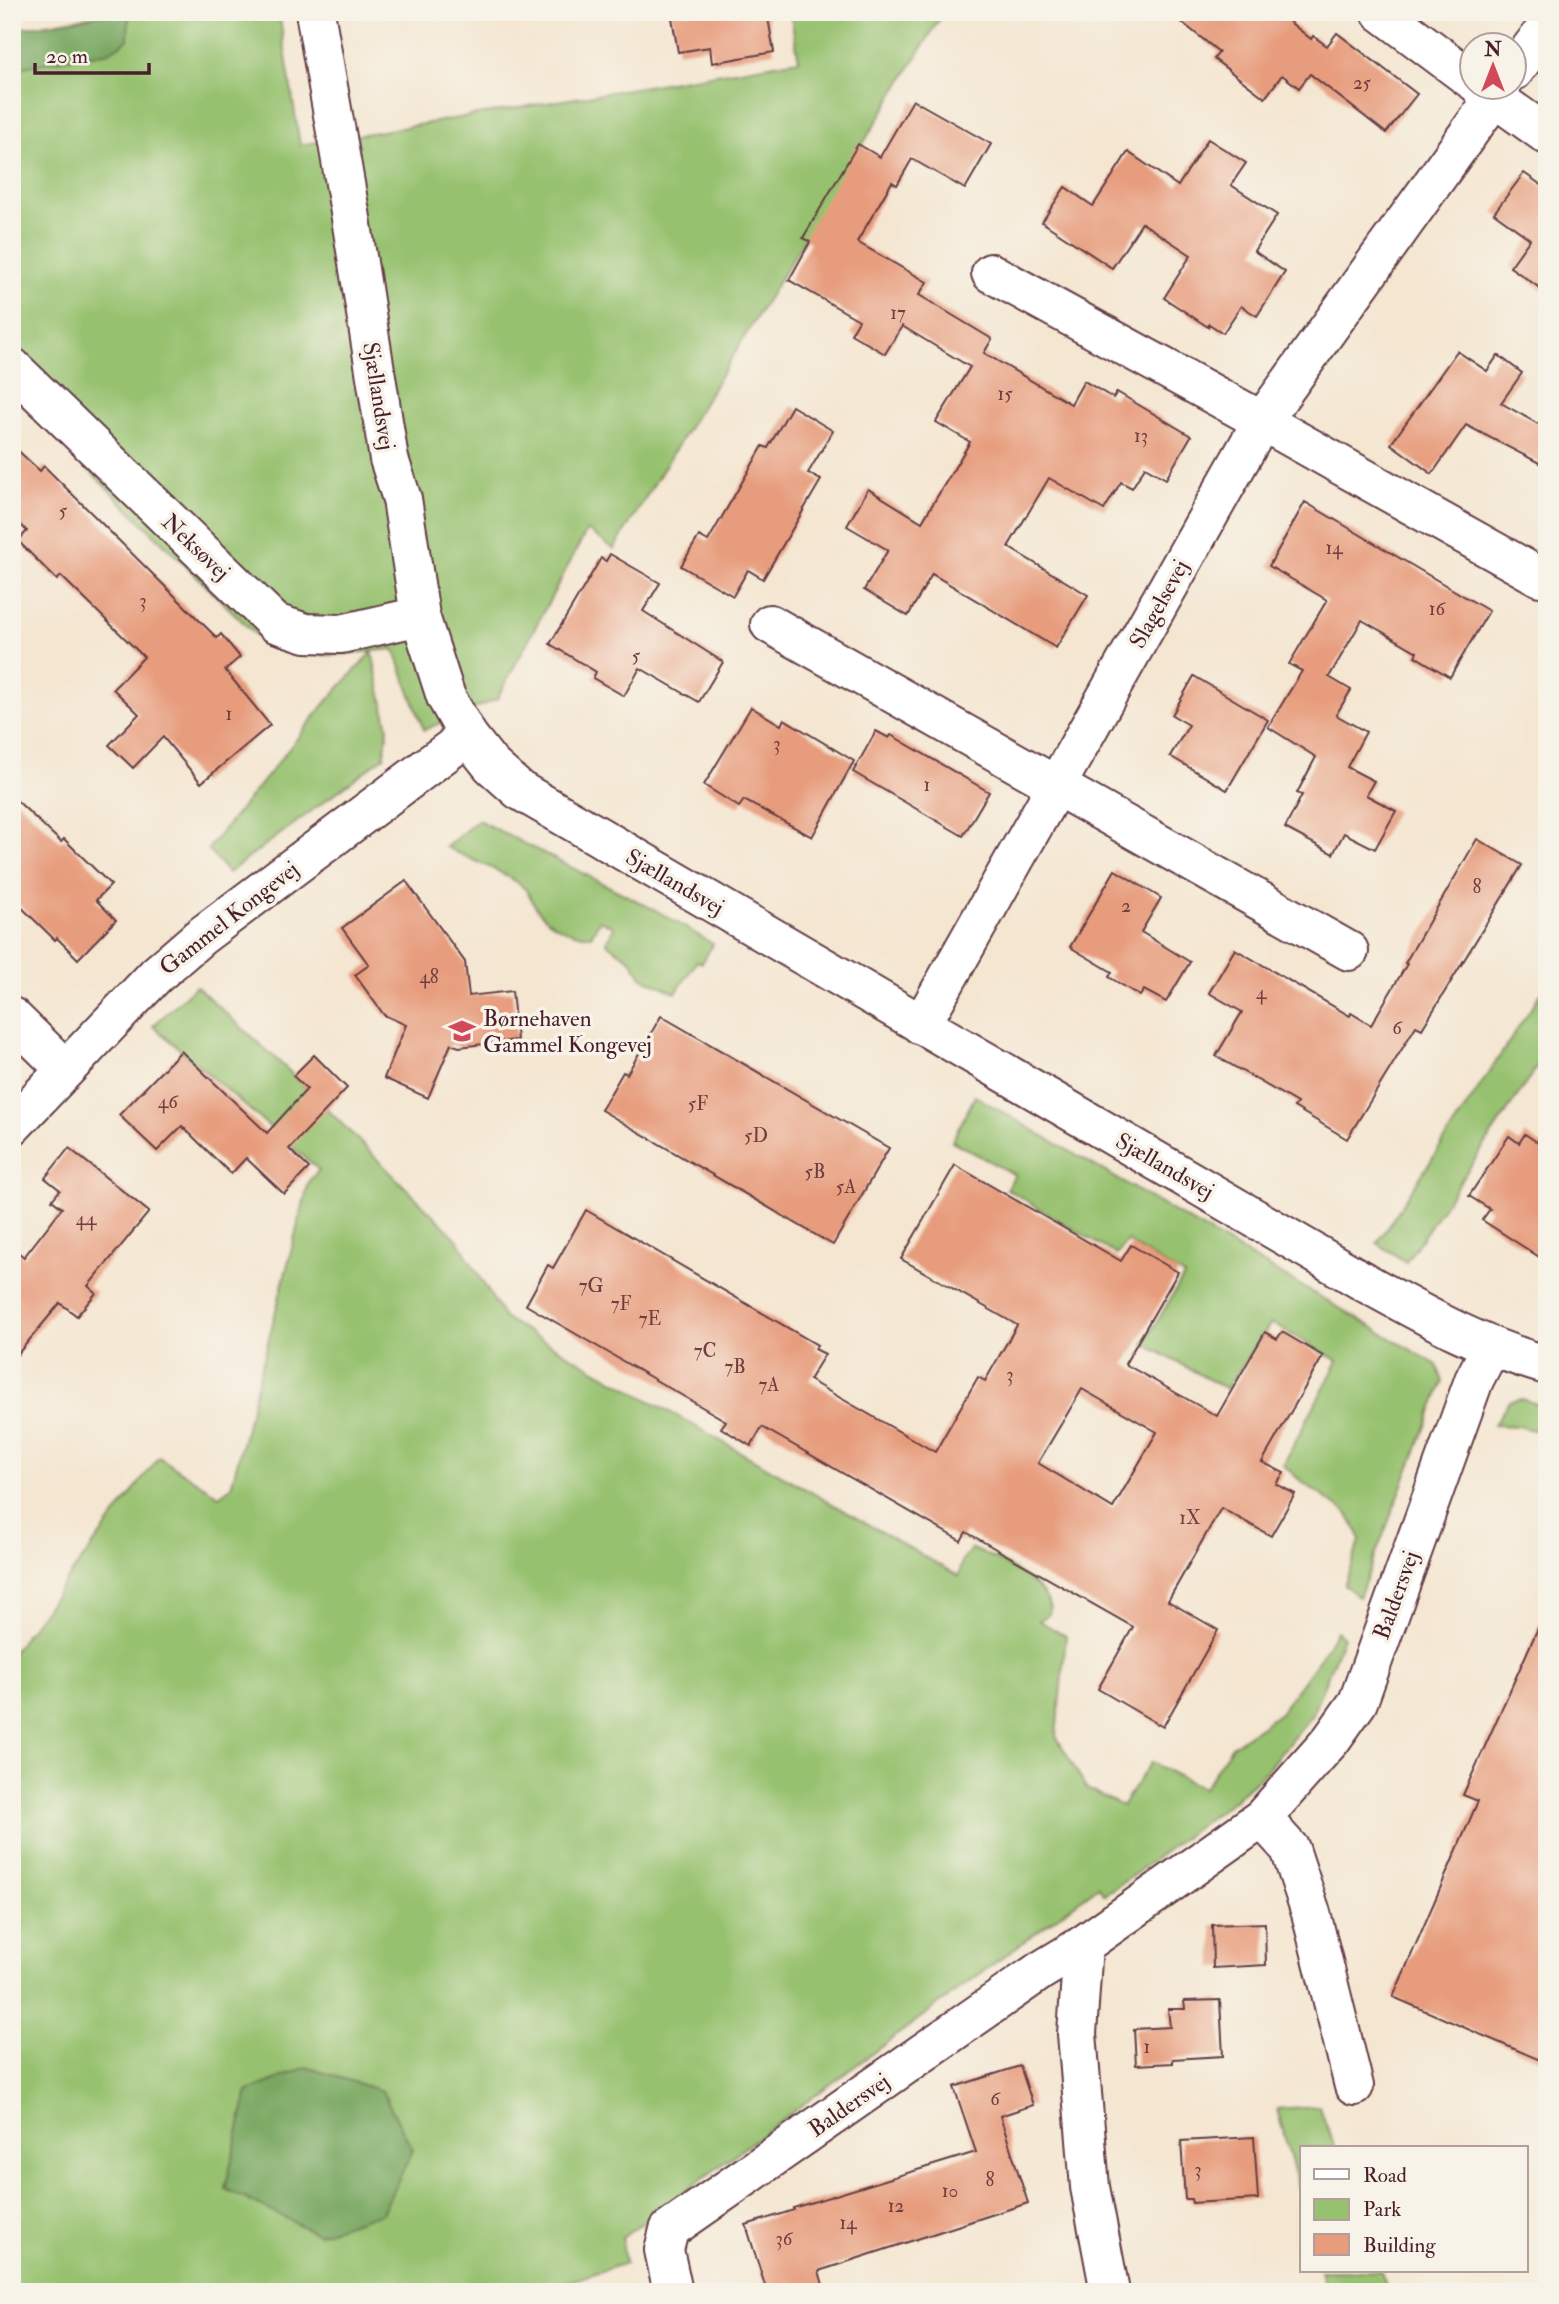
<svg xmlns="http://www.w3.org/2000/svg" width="1559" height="2304" viewBox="0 0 1559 2304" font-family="'IM FELL Double Pica',serif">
<rect width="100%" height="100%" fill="#f7f3e8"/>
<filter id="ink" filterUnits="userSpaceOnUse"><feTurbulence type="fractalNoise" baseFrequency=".0143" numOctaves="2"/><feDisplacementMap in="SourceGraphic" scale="14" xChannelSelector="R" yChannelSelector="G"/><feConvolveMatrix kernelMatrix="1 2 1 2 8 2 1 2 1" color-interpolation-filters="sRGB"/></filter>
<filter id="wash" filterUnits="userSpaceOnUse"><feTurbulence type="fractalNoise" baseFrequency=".00686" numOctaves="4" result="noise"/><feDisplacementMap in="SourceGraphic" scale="28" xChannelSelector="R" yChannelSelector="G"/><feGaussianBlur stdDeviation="1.57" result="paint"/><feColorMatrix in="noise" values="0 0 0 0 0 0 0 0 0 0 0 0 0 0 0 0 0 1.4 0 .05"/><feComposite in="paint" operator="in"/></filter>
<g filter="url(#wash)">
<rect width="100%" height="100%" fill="#f4e6d1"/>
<!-- green -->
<g fill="#96c16e" stroke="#70704c" stroke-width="2">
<path d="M118 12H279L300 145 799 60 790 12H944L614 549 587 530 497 699 424 730 394 649 333 655H300L263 642 12 394V30Z"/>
<path d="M372 652 388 728 384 757 228 873 208 849 329 699Z"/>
<path d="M478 820 657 911 713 944 702 963 697 961 676 993 643 978 630 959 606 943 614 927 600 920 591 936C572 934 551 927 538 910 528 897 532 892 515 881 493 866 469 860 446 847Z"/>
<path d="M1547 984V1052L1406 1262 1377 1243Z"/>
<path d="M196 986 286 1068 457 1239 504 1318 959 1576 962 1561 971 1549C992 1555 1056 1588 1049 1614L1039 1621 1066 1636 1056 1736 1087 1789 1122 1806 1151 1762 1203 1789 1232 1746 1280 1713 1322 1655 1336 1631 1343 1637 1312 1715 1265 1772 1235 1799 1128 1879 1104 1894 1099 1886 622 2238 625 2263 538 2292H12V1653L159 1457 219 1496 231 1487 309 1181 319 1170 153 1026Z"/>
<path d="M975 1096 1437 1365 1443 1382 1359 1597 1344 1585 1360 1541 1358 1533 1347 1513 1302 1482 1283 1465 1338 1361 1271 1323 1226 1389 1144 1344 1184 1276 1127 1241 1117 1255 1007 1189 1015 1175 952 1141Z"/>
<path d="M1522 1399 1547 1407V1434L1518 1426 1494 1425 1509 1401Z"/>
<path d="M1319 2106 1335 2148H1302V2200L1277 2109Z"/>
<path d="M1321 2271H1381L1388 2292H1327Z"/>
</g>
<!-- forest -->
<g fill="#78a761" stroke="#616346" stroke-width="2">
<path d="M118 12H129L128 40 109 52 12 69V30Z"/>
<path d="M306 2067 382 2091 413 2150 382 2213 318 2234 225 2189 248 2091Z"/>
</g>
<g id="blocks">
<!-- building -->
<g fill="#e79c7d" fill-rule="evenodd">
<path d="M671 12H767L774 52 712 63 710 47 678 52Z"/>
<path d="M1169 12H1277L1311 39 1313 36 1327 46 1337 33 1417 94 1386 133 1310 74 1299 88 1282 75 1265 98 1214 59 1219 52Z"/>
<path d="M913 100 991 144 965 189 912 159 897 185 892 182 857 242 927 282 919 295 992 339 984 353 1071 404 1084 381 1113 398 1117 392 1191 436 1166 479 1145 467 1132 488 1121 482 1104 510 1049 478 1008 547 1088 595 1056 648 932 574 908 616 864 590 888 550 847 526 868 489 922 522 970 442 936 422 970 367 902 326 885 354 851 334 859 320 789 280 810 242 803 238 858 144 880 157Z"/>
<path d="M1208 139 1246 163 1231 185 1277 215 1254 251 1285 272 1257 316 1241 306 1223 333 1209 324 1208 327 1164 298 1191 255 1142 223 1112 268 1042 222 1065 187 1093 206 1128 152 1178 186Z"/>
<path d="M1524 173 1547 189V293L1510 267 1530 239 1494 213Z"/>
<path d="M1457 351 1487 371 1498 355 1522 373 1501 403 1547 429V467L1466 425 1432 474 1391 444Z"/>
<path d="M792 406 833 431 808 473 821 480 763 579 748 570 733 596 681 566 699 536 708 541 763 446 768 448Z"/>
<path d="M12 445 40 471 44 466 217 638 221 634 240 657 225 670 270 725 201 783 163 737 133 768 109 745 139 714 113 689 144 657 61 576 57 580 18 541 27 531 12 517Z"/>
<path d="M1305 502 1489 611 1450 677 1415 656 1417 652 1362 620 1329 677 1351 690 1336 715 1366 732 1347 767 1374 781 1366 795 1396 811 1375 849 1344 833 1333 854 1285 828 1302 795 1297 793 1316 757 1268 727 1302 671 1289 664 1327 600 1269 566Z"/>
<path d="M610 554 660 583 643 611 723 662 699 702 640 668 624 696 593 678 596 672 550 644 601 558 606 561Z"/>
<path d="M1194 676 1268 720 1227 790 1170 756 1189 725 1172 715Z"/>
<path d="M751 707 781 725 784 719 854 761 812 837 744 800 739 807 704 785Z"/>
<path d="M876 731 889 738 891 735 989 792 963 836 853 772Z"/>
<path d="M12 796 61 842 64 839 111 885 96 900 116 920 78 959 57 938 55 940 12 898Z"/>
<path d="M1477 839 1522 865 1422 1029 1416 1026 1347 1139 1294 1107 1297 1103 1216 1056 1242 1012 1209 993 1235 949 1350 1016 1351 1013 1371 1025 1407 964 1405 963Z"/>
<path d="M1115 870 1161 898 1141 932 1190 962 1166 1002 1144 990 1140 996 1109 977 1112 972 1070 947Z"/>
<path d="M406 881 465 962 469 996 512 991 517 1040 459 1047 451 1044 428 1098 384 1078 406 1025 384 1015 355 975 369 965 342 928Z"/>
<path d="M661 1016 889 1148 833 1245 601 1110 623 1072 627 1074Z"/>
<path d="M181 1051 267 1133 307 1089 293 1076 314 1055 347 1088 289 1149 309 1168 284 1194 246 1158 231 1174 182 1126 157 1151 119 1115Z"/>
<path d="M1525 1134 1547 1149V1262L1482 1220 1490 1209 1469 1196 1509 1136 1519 1143Z"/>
<path d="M69 1148 149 1212 88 1286 96 1293 77 1316 60 1303 12 1361V1247L24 1257 62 1208 52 1200 60 1190 45 1178Z"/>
<path d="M955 1165 1121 1261 1131 1245 1178 1272 1125 1364 1217 1416 1265 1332 1277 1339 1282 1332 1323 1356 1262 1462 1284 1473 1276 1484 1295 1494 1271 1536 1221 1508 1168 1601 1218 1630 1163 1727 1098 1689 1133 1627 966 1532 961 1541 762 1427 751 1446 721 1428 726 1421 526 1305 548 1265 553 1268 586 1210 817 1345 815 1349 825 1354 809 1380 935 1452 978 1377 985 1381 1017 1325 901 1259ZM1082 1389 1157 1432 1113 1508 1038 1463Z"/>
<path d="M1547 1608V2063L1393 1997 1478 1801 1463 1795Z"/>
<path d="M1265 1923 1266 1965 1213 1968 1212 1925Z"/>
<path d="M1220 2000 1223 2056 1173 2059V2063L1136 2065 1134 2029 1170 2027 1168 2009H1185L1184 2001Z"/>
<path d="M1020 2066 1033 2105 1000 2116 1028 2203 819 2271 825 2292H767L746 2225 794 2210 793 2208 976 2152 954 2087Z"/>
<path d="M1254 2137 1258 2199 1192 2203 1191 2199H1185L1181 2141Z"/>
</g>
</g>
</g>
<g filter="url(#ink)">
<use href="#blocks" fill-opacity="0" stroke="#643d44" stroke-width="2"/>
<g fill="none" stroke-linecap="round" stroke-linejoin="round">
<!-- minor casing -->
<g stroke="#643d44" stroke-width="42">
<g id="minor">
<path d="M315 12 350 212 389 459 402 499 420 616 446 697 468 736 491 765 519 790 1366 1283C1424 1315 1482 1348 1547 1365"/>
<path d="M1381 12 1472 80"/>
<path d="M1514 71 1547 27"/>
<path d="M1481 88 1547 135"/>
<path d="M991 273 1262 421 1540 577"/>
<path d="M12 367 275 623 306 633 341 634 420 616"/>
<path d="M770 624 1349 951"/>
<path d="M12 1017 65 1069"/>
<path d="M921 1025 1262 421 1501 88"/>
<path d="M12 1126 156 975 200 937 468 736"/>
<path d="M1262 1818 1290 1849 1311 1913 1354 2086"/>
<path d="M1083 1945 1077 2034 1090 2187 1110 2292"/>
<path d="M673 2292 664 2250 669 2230 1040 1971 1083 1945 1262 1818 1331 1740 1358 1702 1474 1380 1491 1347"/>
</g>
</g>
<!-- minor -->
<use href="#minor" stroke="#fff" stroke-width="38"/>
</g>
</g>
<!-- icons -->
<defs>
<g id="school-bare" transform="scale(2.1)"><path d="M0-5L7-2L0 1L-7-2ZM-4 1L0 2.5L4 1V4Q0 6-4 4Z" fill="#d1495b" stroke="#f7f3e8" stroke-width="2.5" paint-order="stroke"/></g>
</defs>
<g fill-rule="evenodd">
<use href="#school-bare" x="462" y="1031"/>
</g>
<g text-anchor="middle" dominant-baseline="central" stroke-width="7" stroke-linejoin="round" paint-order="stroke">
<!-- number labels -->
<g font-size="19" fill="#713e40">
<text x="1362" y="83">25</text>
<text x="898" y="313">17</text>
<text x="1005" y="394">15</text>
<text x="1141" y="436">13</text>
<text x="63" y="511">5</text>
<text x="1334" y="548">14</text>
<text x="143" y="601">3</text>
<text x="1437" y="609">16</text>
<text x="636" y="656">5</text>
<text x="229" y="714">1</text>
<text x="777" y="744">3</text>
<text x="927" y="785">1</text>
<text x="1477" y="887">8</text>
<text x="1126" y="906">2</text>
<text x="429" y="977">48</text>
<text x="1261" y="993">4</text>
<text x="1397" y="1028">6</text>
<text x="168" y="1102">46</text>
<text x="698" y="1104">5F</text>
<text x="756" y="1136">5D</text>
<text x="815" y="1172">5B</text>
<text x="846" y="1187">5A</text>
<text x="86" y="1219">44</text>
<text x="591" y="1286">7G</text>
<text x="621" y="1304">7F</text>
<text x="650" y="1319">7E</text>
<text x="705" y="1351">7C</text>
<text x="735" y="1367">7B</text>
<text x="1010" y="1375">3</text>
<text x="769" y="1385">7A</text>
<text x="1190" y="1518">1X</text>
<text x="1147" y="2047">1</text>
<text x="995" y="2099">6</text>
<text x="1198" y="2170">3</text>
<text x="990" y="2180">8</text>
<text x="950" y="2191">10</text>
<text x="896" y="2206">12</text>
<text x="848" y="2223">14</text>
<text x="784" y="2239">36</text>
</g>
<!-- street labels -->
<g font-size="23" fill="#4a1f2b" stroke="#f7f3e8">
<text transform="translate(379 396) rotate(81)">Sjællandsvej</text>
<text transform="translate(196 547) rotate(44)">Neksøvej</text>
<text transform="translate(1159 604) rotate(-61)">Slagelsevej</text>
<text transform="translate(675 882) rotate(30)">Sjællandsvej</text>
<text transform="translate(229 918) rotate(-38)">Gammel Kongevej</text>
<text transform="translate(1165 1166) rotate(30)">Sjællandsvej</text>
<text transform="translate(1396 1595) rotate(-70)">Baldersvej</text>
<text transform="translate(849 2105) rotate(-35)">Baldersvej</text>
</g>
<!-- poi labels -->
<g font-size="23" fill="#4a1f2b" stroke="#f7f3e8" text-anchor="start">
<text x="483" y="1018">Børnehaven<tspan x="483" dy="26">Gammel Kongevej</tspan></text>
</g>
</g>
<!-- margin -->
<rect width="1559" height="2304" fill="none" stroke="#f7f3e8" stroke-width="42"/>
<!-- legend -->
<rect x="1300" y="2146" width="228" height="126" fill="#f7f3e8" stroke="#b29e9c" stroke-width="2"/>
<rect x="1314" y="2169" width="35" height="10" fill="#ffffff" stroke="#b29e9c" stroke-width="2"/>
<text x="1363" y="2182" font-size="21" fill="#4a1f2b">Road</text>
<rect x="1314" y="2199" width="35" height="21" fill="#96c16e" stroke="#b29e9c" stroke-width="2"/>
<text x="1363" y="2216" font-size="21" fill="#4a1f2b">Park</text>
<rect x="1314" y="2234" width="35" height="21" fill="#e79c7d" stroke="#b29e9c" stroke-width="2"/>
<text x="1363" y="2252" font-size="21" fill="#4a1f2b">Building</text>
<!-- north arrow -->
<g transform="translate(1493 66)"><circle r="33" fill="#f7f3e8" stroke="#b29e9c" stroke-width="2"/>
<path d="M0-5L12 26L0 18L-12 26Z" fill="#d1495b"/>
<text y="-10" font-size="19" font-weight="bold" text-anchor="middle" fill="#4a1f2b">N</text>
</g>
<!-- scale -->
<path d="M35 63v10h114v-10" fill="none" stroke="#4a1f2b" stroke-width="3.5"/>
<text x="46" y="63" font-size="21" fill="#4a1f2b" stroke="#f7f3e8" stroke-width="5" paint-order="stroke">20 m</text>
</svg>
